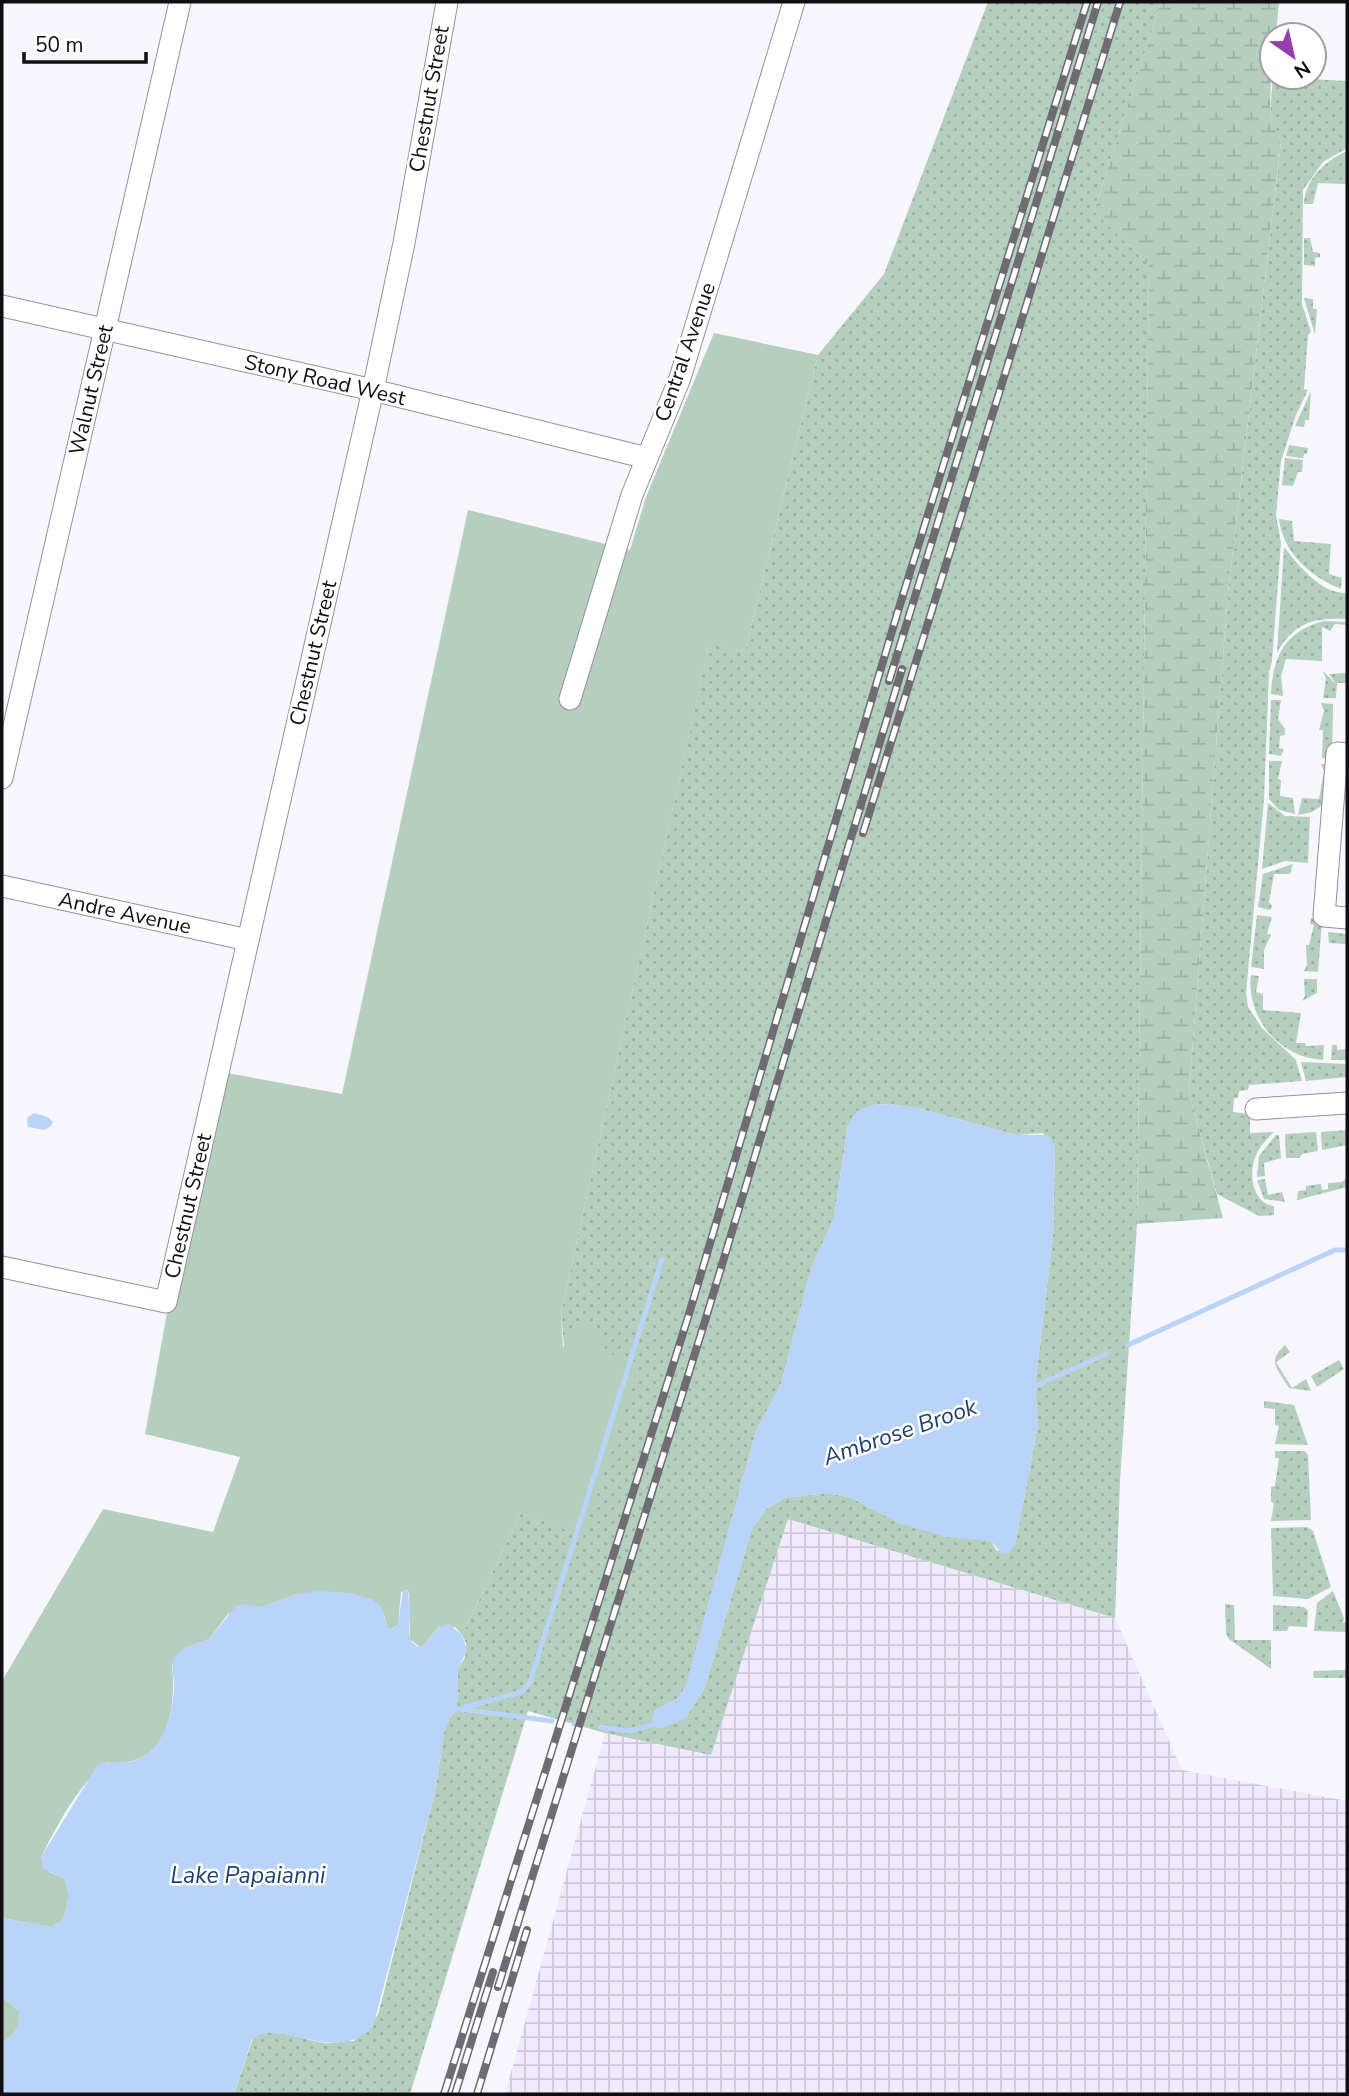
<svg xmlns="http://www.w3.org/2000/svg" width="1349" height="2096" viewBox="0 0 1349 2096" font-family="'Nunito Sans',sans-serif">
<defs>
<pattern id="industrial-grid" width="8" height="8" patternUnits="userSpaceOnUse" patternTransform="scale(1.75)"><rect width="8" height="8" fill="#f1eafe"/><path d="M0 4h8M4 0v8" fill="none" stroke="#cec8d9"/></pattern>
<pattern id="grass-dots" width="8" height="8" patternUnits="userSpaceOnUse" patternTransform="scale(1.75)"><rect width="8" height="8" fill="#b4cfbe"/><path d="M2 2h.1M6 6h.1" fill="none" stroke="#9ab1a2" stroke-width="1.8" stroke-linecap="round"/></pattern>
<pattern id="wetland-marsh" width="20" height="14" patternUnits="userSpaceOnUse" patternTransform="scale(1.75)"><rect width="20" height="14" fill="#b4cfbe"/><path d="M1 5h8M5 5V1M11 12h8M15 12V8" fill="none" stroke="#9ab1a2"/></pattern>
</defs>
<rect width="100%" height="100%" fill="#f8f6fd"/>
<!-- industrial -->
<path fill="url(#industrial-grid)" d="M788 1519 1115 1618 1182 1770 1347 1801V2094H505L605 1733 711 1754Z"/>
<!-- grass -->
<g fill="url(#grass-dots)" fill-rule="evenodd">
<path d="M988 2H1161L1094 211 1149 265 1137 1224 1120 1481 1115 1618 788 1519 711 1755 605 1733 528 1711 410 2094H234L253 2038C269 2024 305 2041 325 2043 335 2044 345 2041 354 2041L378 2015 436 1787 445 1726 457 1708 458 1669 465 1657 466 1643 462 1635 521 1513 582 1535 561 1313 709 644 745 651 818 355 884 274ZM889 1104 921 1109 1016 1135 1043 1133 1055 1146 1053 1237 1035 1386 1038 1425 1015 1545 997 1551 991 1541 899 1523 852 1498 828 1493 784 1498 765 1510 751 1531 705 1687 685 1719 654 1711 678 1698 686 1686 756 1431 781 1384 811 1269 834 1218 848 1125 871 1105Z"/>
<path d="M1273 77 1347 81V148L1323 162 1303 190 1302 304 1311 332 1308 335 1304 389 1308 390 1296 415 1281 461 1276 515 1281 543 1272 661 1269 672 1264 799 1246 993 1248 1007 1262 1028 1296 1060 1302 1081 1249 1085 1248 1090 1239 1091 1238 1098H1234L1233 1112 1250 1114V1133L1274 1132C1267 1139 1260 1146 1256 1155 1248 1172 1252 1204 1274 1206V1215L1259 1216 1217 1194 1189 1093 1228 592 1281 142 1270 113Z"/>
<path d="M1347 151V184L1318 183 1313 204H1304C1305 179 1325 161 1347 151Z"/>
<path d="M1304 238H1310L1313 252 1320 253V257L1315 258V266L1304 265Z"/>
<path d="M1304 298 1313 299V309H1317L1315 335Z"/>
<path d="M1311 391 1309 420H1305L1304 427 1295 426Z"/>
<path d="M1289 445 1308 448 1307 454H1304L1303 458 1286 456Z"/>
<path d="M1285 458 1303 460 1302 472H1298L1293 486 1282 485Z"/>
<path d="M1279 519 1292 521 1294 541 1331 544 1329 574 1342 578 1341 589C1311 577 1283 553 1279 519Z"/>
<path d="M1284 547C1299 566 1321 594 1347 593V619C1314 617 1293 623 1277 653Z"/>
<path d="M1324 621 1347 622V625L1335 624 1330 631 1322 627V661L1286 659 1281 676 1283 696 1271 694C1273 656 1285 631 1324 621Z"/>
<path d="M1323 671 1336 684 1329 674 1347 673V683H1337L1336 698H1323L1326 679Z"/>
<path d="M1271 700H1281L1278 719 1285 729V735L1280 736 1279 748 1284 749 1281 756 1269 754Z"/>
<path d="M1321 703 1333 704 1332 759 1322 758C1322 756 1323 736 1323 730H1319L1324 711Z"/>
<path d="M1269 761H1282L1278 779 1281 780 1280 796 1293 798 1295 814 1279 810 1269 799Z"/>
<path d="M1321 764H1329V801L1312 812 1298 815 1302 798 1319 799 1324 771Z"/>
<path d="M1268 803 1285 816 1310 817 1308 863 1285 861 1262 869Z"/>
<path d="M1293 864 1290 874H1274L1269 902 1272 906 1270 910 1258 907 1263 874Z"/>
<path d="M1257 915 1272 917 1267 934 1271 935 1264 950V969L1251 967Z"/>
<path d="M1311 918 1322 920 1318 972 1304 971 1307 965 1306 945H1309L1314 925 1310 924Z"/>
<path d="M1328 932 1347 934V944L1329 943Z"/>
<path d="M1251 975 1259 976 1256 992 1263 994V1010L1301 1013 1296 1043H1305L1306 1046 1324 1045 1323 1060C1279 1058 1246 1017 1251 975Z"/>
<path d="M1304 979H1317V993L1302 1001 1305 996Z"/>
<path d="M1332 1045H1337V1050L1347 1049V1060H1331Z"/>
<path d="M1301 1062 1347 1064V1077L1306 1081Z"/>
<path d="M1347 1130V1145L1322 1150 1321 1132Z"/>
<path d="M1316 1132 1318 1151 1302 1154 1300 1158H1286L1285 1134Z"/>
<path d="M1276 1135H1279L1281 1158 1264 1163 1265 1176 1257 1177 1259 1156Z"/>
<path d="M1347 1177V1187L1297 1200 1298 1191 1306 1190V1186L1321 1184 1322 1190 1328 1189V1183L1342 1182Z"/>
<path d="M1265 1179 1268 1195 1282 1192 1285 1202 1264 1199 1257 1180Z"/>
<path d="M1285 1345 1290 1352 1276 1362 1292 1388 1306 1379 1311 1391 1289 1388C1278 1369 1266 1362 1285 1345Z"/>
<path d="M1339 1360 1344 1369 1317 1387 1311 1376Z"/>
<path d="M1264 1401 1294 1405 1308 1445 1275 1444 1279 1426 1275 1425V1409L1264 1408Z"/>
<path d="M1275 1451H1305L1308 1455 1311 1520 1271 1521 1274 1503 1271 1502V1487L1275 1486 1279 1458H1275Z"/>
<path d="M1307 1527 1313 1531 1331 1587 1308 1599 1273 1596 1271 1528Z"/>
<path d="M1333 1591 1344 1618 1343 1623 1347 1622V1632L1314 1631 1317 1603Z"/>
<path d="M1225 1604 1234 1605 1235 1640H1271V1669L1229 1639 1226 1634Z"/>
<path d="M1273 1605 1304 1607 1308 1611 1307 1627 1289 1626 1287 1631H1273Z"/>
<path d="M1347 1670 1346 1678H1314L1313 1671Z"/>
</g>
<!-- wetland -->
<path fill="url(#wetland-marsh)" d="M1161 2H1279L1276 35H1272L1270 113 1281 141 1228 592 1189 1093 1223 1218 1137 1224 1149 265 1094 211Z"/>
<!-- green -->
<g fill="#b4cfbe">
<path d="M714 333 818 355 745 651 709 645 561 1313 563 1347 586 1318 608 1353 639 1363 582 1536 521 1513 462 1635 455 1627 440 1626 421 1648 410 1639 409 1591 406 1590 401 1592 398 1625 391 1629 387 1627 384 1614 297 1594 262 1607 248 1606 228 1614 209 1639 185 1648 172 1665C177 1712 166 1770 107 1762 78 1785 58 1824 41 1857L49 1872 64 1878C71 1893 68 1904 63 1920L52 1927 2 1918V1681L103 1509 213 1532 240 1457 145 1434 211 1070 342 1094 468 510 630 550 646 497Z"/>
<path d="M2 1997 19 2011C21 2026 15 2036 2 2042Z"/>
</g>
<!-- water -->
<g fill="#bad3f8">
<path d="M889 1104 921 1109 1016 1135H1048L1055 1146 1053 1237 1035 1386 1038 1425 1015 1545 1008 1554H1002L991 1541 946 1537 899 1523 852 1498 828 1493 784 1498 765 1510 751 1531 705 1687 685 1719 659 1729 651 1725 654 1711 678 1698 686 1685 756 1431 781 1384 811 1269 834 1218 848 1125 857 1111 871 1105Z"/>
<path d="M34 1113 48 1117 53 1122 51 1126 45 1130 28 1127 27 1118Z"/>
<path d="M403 1590 409 1591C407 1598 410 1601 410 1608 411 1622 403 1642 421 1648L440 1626 449 1624 462 1635 467 1650 458 1669 457 1708 445 1726 436 1787 373 2027C336 2066 276 2017 252 2039L234 2094H2V2042C15 2036 21 2026 19 2011L2 1997V1918L52 1927 63 1920C68 1904 71 1893 64 1878L43 1869 41 1857 97 1766C107 1758 121 1765 133 1761 163 1752 172 1718 174 1690 175 1679 171 1669 173 1658L185 1648 209 1639 235 1607 241 1604 262 1607 297 1594 319 1591 351 1593 372 1599 382 1608 387 1627 391 1629 398 1625Z"/>
</g>
<g fill="none" stroke-linecap="round" stroke-linejoin="round">
<!-- stream -->
<g stroke="#bad3f8" stroke-width="5">
<path d="M1128 1345 1335 1250H1347"/>
<path d="M1031 1388 1106 1354"/>
<path d="M466 1707 522 1692 530 1682 662 1259"/>
<path d="M451 1708 552 1721"/>
<path d="M574 1724H579"/>
<path d="M601 1727 629 1731 657 1724"/>
</g>
<!-- minor casing -->
<g stroke="#958f9f" stroke-width="23">
<g id="minor">
<path d="M2 306 373 390 647 458"/>
<path d="M570 699 632 495 680 378 794 2"/>
<path d="M1347 754 1337 753 1324 916 1347 918"/>
<path d="M2 778 180 2"/>
<path d="M2 886 248 940"/>
<path d="M1256 1109 1347 1103"/>
<path d="M2 1267 166 1302 373 390 404 243 447 2"/>
</g>
</g>
<!-- minor -->
<use href="#minor" stroke="#fff" stroke-width="21"/>
<!-- rail casing -->
<g stroke="#6e6c72" stroke-width="8">
<g id="rail">
<path d="M889 681 1098 2"/>
<path d="M863 833 1120 2"/>
<path d="M498 1987 705 1321 902 669"/>
<path d="M444 2094 689 1314 898 611 1087 2"/>
<path d="M455 2094 493 1972"/>
<path d="M477 2094 527 1930"/>
</g>
</g>
<!-- rail -->
<use href="#rail" stroke="#fff" stroke-width="5" stroke-dasharray="16" stroke-linecap="butt"/>
</g>
<g text-anchor="middle" dominant-baseline="central" stroke-width="5" stroke-linejoin="round" paint-order="stroke">
<!-- street labels -->
<g font-size="21" fill="#100e13" stroke="#fff">
<text transform="translate(429 99) rotate(-80)">Chestnut Street</text>
<text transform="translate(685 352) rotate(-71)">Central Avenue</text>
<text transform="translate(325 380) rotate(13)">Stony Road West</text>
<text transform="translate(91 390) rotate(-77)">Walnut Street</text>
<text transform="translate(313 653) rotate(-77)">Chestnut Street</text>
<text transform="translate(125 913) rotate(12)">Andre Avenue</text>
<text transform="translate(188 1206) rotate(-77)">Chestnut Street</text>
</g>
<!-- water labels -->
<g font-size="23" font-style="italic" fill="#203e6d" stroke="#fff">
<text transform="translate(900 1432) rotate(-19)">Ambrose Brook</text>
<text x="248" y="1875">Lake Papaianni</text>
</g>
</g>
<!-- border -->
<rect width="1349" height="2096" fill="none" stroke="#100e13" stroke-width="7"/>
<!-- north arrow -->
<g transform="translate(1293 56) rotate(146)"><circle r="33" fill="#ffffff" stroke="#9f9fa1" stroke-width="2"/>
<path d="M0-5L12 26L0 18L-12 26Z" fill="#953fad"/>
<text y="-10" font-size="19" font-weight="bold" text-anchor="middle" fill="#100e13">N</text>
</g>
<!-- scale -->
<path d="M24 52v10h122v-10" fill="none" stroke="#100e13" stroke-width="3.5"/>
<text x="35" y="52" font-size="21" fill="#100e13" stroke="#ffffff" stroke-width="5" paint-order="stroke">50 m</text>
</svg>
